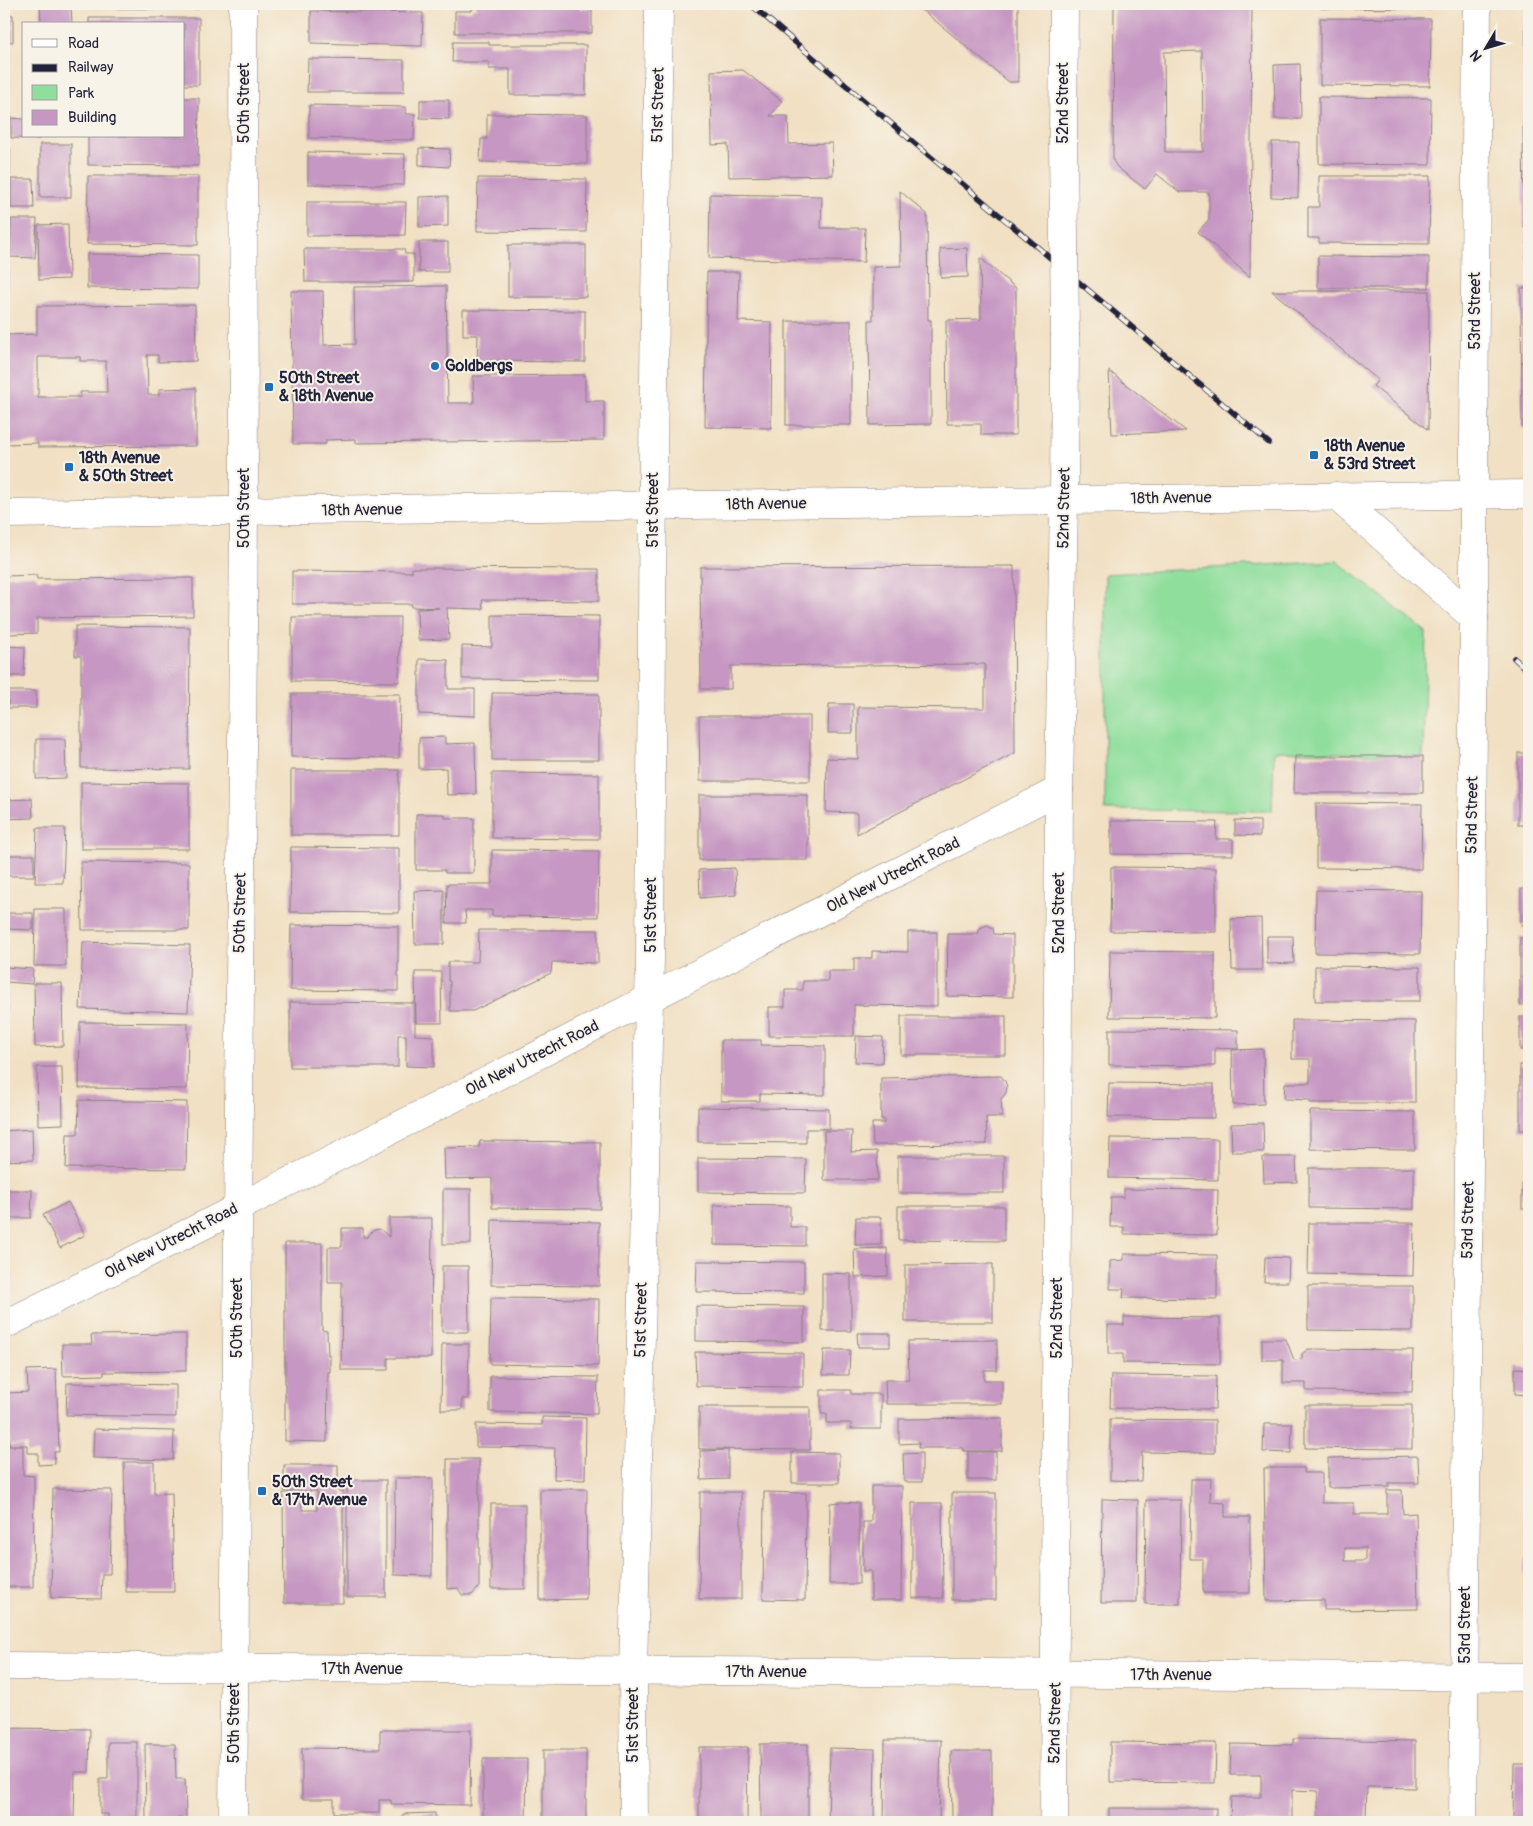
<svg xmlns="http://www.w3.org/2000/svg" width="1533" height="1826" viewBox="0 0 1533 1826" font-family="Pangolin,sans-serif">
<rect width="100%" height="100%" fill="#f7f3e8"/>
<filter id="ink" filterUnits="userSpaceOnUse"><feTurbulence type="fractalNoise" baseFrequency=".02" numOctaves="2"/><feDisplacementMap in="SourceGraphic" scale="10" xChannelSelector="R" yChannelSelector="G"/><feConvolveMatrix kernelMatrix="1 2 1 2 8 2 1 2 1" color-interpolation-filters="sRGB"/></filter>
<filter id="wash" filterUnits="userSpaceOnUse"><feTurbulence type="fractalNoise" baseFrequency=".0096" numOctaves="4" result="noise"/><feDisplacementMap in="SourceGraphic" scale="20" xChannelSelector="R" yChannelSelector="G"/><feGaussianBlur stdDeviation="1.12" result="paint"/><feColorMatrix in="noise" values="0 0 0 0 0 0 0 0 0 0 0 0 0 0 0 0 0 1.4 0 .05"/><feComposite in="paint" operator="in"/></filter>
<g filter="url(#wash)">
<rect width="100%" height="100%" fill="#f1e0c3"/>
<!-- green -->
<path fill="#8fde9c" stroke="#58806c" d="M1337 561 1426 632 1423 756 1274 751 1272 811 1105 810V574Z"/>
<g id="blocks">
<!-- building -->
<g fill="#c697c3" fill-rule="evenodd">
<path d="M40 4H71L72 24H41Z"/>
<path d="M89 4H199V9L89 8Z"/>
<path d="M476 4H581V9L592 8V33H455V11H472V8H476Z"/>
<path d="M915 4H1018V82H1009Z"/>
<path d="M1114 4H1252L1250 277 1198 232 1209 219V192H1179L1157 174 1145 189 1118 168 1113 161ZM1202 51 1203 152H1165L1164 52Z"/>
<path d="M1320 4H1431V9L1320 8Z"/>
<path d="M1525 4H1529V81L1526 80Z"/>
<path d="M311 11 423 13 422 46 311 43Z"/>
<path d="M4 15H13V42L4 41Z"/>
<path d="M89 18H199V85H184V24H89Z"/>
<path d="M1320 18 1431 19 1430 86 1320 85Z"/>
<path d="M453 42H489V45H586V95H510V69H489V62H452Z"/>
<path d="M308 59 404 60V92H307Z"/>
<path d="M1300 64 1301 119H1275L1274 65Z"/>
<path d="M743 70 782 101 770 116H788L789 144 832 143 833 175 729 177 728 144 712 145 711 71Z"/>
<path d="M1319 97 1431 98 1430 165 1319 164Z"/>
<path d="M184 98H199L198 166 88 165V136H184Z"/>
<path d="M420 100H449V119L420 118Z"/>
<path d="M309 105 406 107V114H415L414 140 309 138Z"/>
<path d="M487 114 587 115V164L480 162 481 139H487Z"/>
<path d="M11 118 24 119V136H39V139L11 138Z"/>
<path d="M1523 119H1529V227H1524Z"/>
<path d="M1272 142H1299L1298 198 1271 197Z"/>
<rect x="40" y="144" width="31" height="53"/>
<path d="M419 148 450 149 449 167 419 165Z"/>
<rect x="4" y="149" width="6" height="26"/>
<path d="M308 152 405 154 404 185 308 184Z"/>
<path d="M88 176H198V245L87 244Z"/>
<path d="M1319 176H1430L1429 244 1319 243V238H1308V207H1319Z"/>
<path d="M478 178 587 179 586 232 477 231Z"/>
<path d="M11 179H33L34 208H11Z"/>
<path d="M900 191 927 214 928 320H931V424L870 425 869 320H873V267L901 266Z"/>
<path d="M710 194 822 196 821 228H865L864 262 709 258Z"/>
<path d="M448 196V226L419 227V197Z"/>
<path d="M307 202H406L405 235 307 236Z"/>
<path d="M11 219H37L35 258 10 257Z"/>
<path d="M68 224 69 279 39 280 38 225Z"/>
<rect x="1527" y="231" width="2" height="29"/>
<rect x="4" y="238" width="4" height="17"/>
<rect x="419" y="242" width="29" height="30"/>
<rect x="508" y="245" width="78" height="52"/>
<path d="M967 248 968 277 941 278 940 249Z"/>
<path d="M304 249H404L405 254H414V282H305Z"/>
<path d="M87 254 198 255V289L87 288Z"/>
<path d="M1318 256 1429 257V288H1318Z"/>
<path d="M980 258 1016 288V435H981V424H947L946 320 981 319Z"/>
<path d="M4 269H8L7 295H4Z"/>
<path d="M707 272H739L738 321 772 322 771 428 705 427Z"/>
<path d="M446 286 448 403H474L473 376 585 375V401H604V440L356 443V439L326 440V444H293L291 291H323L324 345 355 344 354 287Z"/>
<path d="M1521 288H1529V428H1522Z"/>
<path d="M1272 291H1429L1428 430 1373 386 1378 380Z"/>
<path d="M195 305 196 361 158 362V355H147L148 395H159V389L196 388V446L38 447V443L4 444V335L37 334V306ZM38 357H80V361H106L107 392H80L81 397H38Z"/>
<path d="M463 310 585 311V362L477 361 478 335H463Z"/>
<rect x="786" y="321" width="65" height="104"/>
<path d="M1109 371 1128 386 1186 431 1112 434Z"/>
<path d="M1014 566 1015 753 857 834V813L826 812 827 758 858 759V707L985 708V664L731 666V689H701L700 567Z"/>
<path d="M412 568 599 569V601L482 600 483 609 447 608 449 639 418 640 417 609 439 608 411 607 412 604H292V571L412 572Z"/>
<path d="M36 575 37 579 193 578V616L37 618V633L8 634V628H4V576Z"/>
<path d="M492 615 599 616V680L462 679V646L492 647Z"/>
<path d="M292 617H400L399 682 292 681Z"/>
<path d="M75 626 190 627 189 769 81 768V656H75Z"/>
<path d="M4 646 25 647 24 676H4Z"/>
<path d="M419 659 448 660V689H475V716L419 714Z"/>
<rect x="8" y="691" width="28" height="17"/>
<path d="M492 693 599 694V760H492Z"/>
<path d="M292 694H400L399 758 291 757Z"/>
<path d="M829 704H853V733H828Z"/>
<path d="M699 716H810V781H700Z"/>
<path d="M445 737V744L475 743 476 794 447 795 446 768 419 769V738Z"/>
<path d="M36 739H65L66 778 36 779Z"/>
<rect x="1518" y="753" width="11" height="72"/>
<path d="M1295 756H1423V793H1294Z"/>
<rect x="291" y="770" width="108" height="65"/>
<path d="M492 773 599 774V839L492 838Z"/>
<path d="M81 782 189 783V849H81Z"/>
<rect x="699" y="795" width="109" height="65"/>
<path d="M32 799 33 818 4 819V800Z"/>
<path d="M1316 803 1422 804 1421 869 1316 868Z"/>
<path d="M416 814H445V818H474V873H445V870H416Z"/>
<path d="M1235 820 1260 821V836L1235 835Z"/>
<path d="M1111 821 1217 822 1216 839H1233V855L1111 854Z"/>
<path d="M37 828H65L63 883H35Z"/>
<path d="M291 847 399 848V913L290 912Z"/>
<path d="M492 850 599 851 598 917 492 916V910H465L466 923H446L447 884H492Z"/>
<rect x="6" y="855" width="28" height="21"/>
<path d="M81 862 189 863V930H82Z"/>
<path d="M1111 867 1216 868V932L1110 931Z"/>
<path d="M735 868 736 895 700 898 699 870Z"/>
<rect x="1521" y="889" width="8" height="36"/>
<path d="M444 890V944H415L414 891Z"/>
<path d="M1316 890 1421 891 1420 954 1315 953Z"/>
<path d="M35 909H66V966H34Z"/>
<path d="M7 913H33V930L7 929Z"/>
<path d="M1261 918 1262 970H1232L1231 919Z"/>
<path d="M291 925 398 926V991L290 990Z"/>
<path d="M987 925 993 928 994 934 1013 935V997L947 996 948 934H978L980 928Z"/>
<path d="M479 930H598V963L552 962 551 973 473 1011H450V981H448V962H478Z"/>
<path d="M908 932H937V1006L854 1005V1036H769V1007H785V990H803V981H828V971H854V958H872V951L908 952Z"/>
<path d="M1267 936H1293L1294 963 1267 964Z"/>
<rect x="1520" y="938" width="9" height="67"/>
<path d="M83 942 190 945 188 1012 80 1009Z"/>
<path d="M1110 951 1215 952V1018L1109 1017Z"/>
<path d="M1315 966 1420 967V1001H1315Z"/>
<path d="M4 967 33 969 32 984 6 982V1012H4Z"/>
<path d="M415 972H441L442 1023H416Z"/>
<path d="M34 983H62L63 1046 35 1047Z"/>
<path d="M290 1002 415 1003V1035L434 1036V1067L406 1066V1035H398V1067H290Z"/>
<rect x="901" y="1016" width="105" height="39"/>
<rect x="1520" y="1017" width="9" height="33"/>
<path d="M1292 1020 1415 1021V1103H1310V1100L1284 1099 1285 1083H1310V1059H1292Z"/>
<path d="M80 1022 188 1023 187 1089 79 1088Z"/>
<path d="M1109 1029 1238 1030V1049L1215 1048V1066L1109 1065Z"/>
<path d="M856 1036 883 1037 882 1063 855 1062Z"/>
<path d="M721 1040H761V1045L825 1046V1095L760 1094V1101H721Z"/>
<path d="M1263 1049 1264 1104 1233 1105 1232 1050Z"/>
<rect x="1520" y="1065" width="9" height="65"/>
<path d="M37 1067H62L63 1124 38 1125Z"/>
<path d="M1001 1076 1005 1081 1007 1087 1006 1093 1001 1099 1002 1117H986L987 1144 873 1145 872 1123H884V1119H881V1078Z"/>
<path d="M1109 1083 1214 1084V1118L1108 1117Z"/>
<path d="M79 1100 187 1102 186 1169 66 1168 67 1134H78Z"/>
<path d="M698 1107 829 1109V1129H806V1143L698 1142Z"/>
<path d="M1310 1111 1415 1112V1150L1310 1149Z"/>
<path d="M1263 1123 1264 1152H1232L1231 1124Z"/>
<path d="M32 1129 33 1160 4 1161V1131Z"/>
<path d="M824 1131H852L851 1152 877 1151 878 1180H824Z"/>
<path d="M1110 1138 1218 1139V1180L1109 1178Z"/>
<path d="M480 1141 600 1142V1209L492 1208V1178L445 1179 444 1148 479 1147Z"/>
<rect x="898" y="1156" width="106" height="37"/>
<path d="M1263 1157H1296L1297 1182 1264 1183Z"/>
<path d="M698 1158 806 1159 805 1193 698 1192Z"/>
<path d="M1309 1168H1414V1209L1309 1208Z"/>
<rect x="1522" y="1184" width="7" height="25"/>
<rect x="443" y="1189" width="28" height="55"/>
<path d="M1124 1189 1218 1190 1217 1235 1124 1234V1227H1110L1111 1197H1124Z"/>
<path d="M4 1190H32L31 1218H4Z"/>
<path d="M68 1202 85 1235 60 1248 43 1215Z"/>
<path d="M714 1205 790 1206V1227H805V1246L714 1245Z"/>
<path d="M898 1206H1004V1241L898 1240Z"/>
<path d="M856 1217H881V1245H855Z"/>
<path d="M389 1218H432L431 1358H388V1370H341L342 1282H328V1247H342V1228H363V1237H367L374 1230 380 1229 389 1237Z"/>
<path d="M492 1220 599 1222V1286L491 1285Z"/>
<path d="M1309 1223H1414L1413 1276 1308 1274Z"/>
<path d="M285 1243H322V1330L327 1331 328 1355H330V1372H328L327 1442 285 1441Z"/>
<path d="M887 1248 888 1276 855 1277 854 1249Z"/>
<path d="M1124 1254 1217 1255V1299L1123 1298 1124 1289H1110V1261L1124 1260Z"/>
<path d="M1265 1257 1289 1258 1288 1282H1264Z"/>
<path d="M697 1261 804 1262V1293L696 1292Z"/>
<path d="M993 1264V1322H905V1265Z"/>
<path d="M442 1266H468L469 1332H442Z"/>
<path d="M822 1273 851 1274V1331H822Z"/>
<path d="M1308 1286H1413V1331L1308 1330Z"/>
<path d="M491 1298 599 1299 598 1366 490 1364Z"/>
<path d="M696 1306 804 1307V1342L696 1341Z"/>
<path d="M1124 1317 1220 1318V1364L1123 1363V1354H1108V1325H1124Z"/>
<path d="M857 1333H890V1347H858Z"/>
<path d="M186 1334V1371L104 1372V1375L63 1376 62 1344H92L91 1335Z"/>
<path d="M1262 1339H1286L1294 1360 1302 1359V1354L1308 1349 1413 1350 1412 1392 1306 1391V1383H1283V1360H1262Z"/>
<path d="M997 1340V1370H984V1380H1002V1404H886L885 1380H909L908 1341Z"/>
<path d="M442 1344H469L468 1399H462V1410H441Z"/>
<path d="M824 1350H850L849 1375H823Z"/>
<path d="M695 1352 803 1353V1387L696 1386Z"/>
<path d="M1515 1368 1529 1369V1422H1526V1395L1515 1394Z"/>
<path d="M56 1369 59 1452H54L55 1464 38 1465V1453H27V1445H9L7 1393 28 1392 27 1370Z"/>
<path d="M1111 1375 1216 1376 1215 1409 1110 1408Z"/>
<path d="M490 1376 598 1377 597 1414 490 1412Z"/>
<path d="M67 1383 176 1385V1417L66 1415Z"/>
<path d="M821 1390H851V1394H881V1429H851V1423H827V1414H821Z"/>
<path d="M1305 1405H1412V1449L1305 1448Z"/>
<path d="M699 1407H810V1450L699 1449Z"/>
<path d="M542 1417 586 1418 585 1480 554 1479 555 1448 476 1447V1424L542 1425Z"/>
<path d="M1002 1418V1451H963V1448H918L919 1443 899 1444V1419Z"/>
<path d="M1110 1419 1215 1420V1453L1142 1452 1141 1481 1110 1480Z"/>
<path d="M1264 1424H1292L1291 1453 1263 1452Z"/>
<path d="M94 1429 174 1431 173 1460 93 1458Z"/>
<path d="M4 1446H23V1475L34 1476 33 1587H4Z"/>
<path d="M728 1450V1479L701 1480 700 1451Z"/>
<path d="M792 1452 839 1453V1483H792Z"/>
<rect x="968" y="1452" width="28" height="28"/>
<path d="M922 1453V1482H904L903 1454Z"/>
<path d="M1418 1456 1419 1483H1389V1487L1328 1488V1458Z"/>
<path d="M447 1459H479V1587L472 1595H462L458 1588 447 1589Z"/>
<path d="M124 1462H154V1494L172 1493 174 1592H126Z"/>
<path d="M284 1465H338V1491H343V1603H284L283 1493H301L302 1510H317V1491H284Z"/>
<path d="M1264 1468H1304V1473H1322V1503H1354V1514H1387V1490H1402L1403 1514 1416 1513 1418 1609 1324 1610V1600L1266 1601ZM1345 1548H1365V1561H1345Z"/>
<path d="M395 1478H433L432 1576 394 1575Z"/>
<path d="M1191 1479H1211L1210 1502 1225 1503V1517H1250V1593H1203V1559H1190Z"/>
<rect x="347" y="1480" width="39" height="117"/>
<path d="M871 1486H902L901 1600H871V1571H863V1522H871Z"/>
<path d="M53 1489 112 1490 110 1574H102L101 1599 51 1598Z"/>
<path d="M540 1489H587L586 1599 540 1600Z"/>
<path d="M700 1492H741V1599H699Z"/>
<path d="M764 1492 806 1493 805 1600 763 1599Z"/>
<rect x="952" y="1493" width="44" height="107"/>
<path d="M1102 1499 1138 1500 1137 1603H1101Z"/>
<path d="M1146 1500H1181L1180 1604H1145Z"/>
<path d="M841 1502 859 1503V1584H829L830 1503Z"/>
<path d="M912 1503H942L943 1598H912Z"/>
<rect x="491" y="1504" width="34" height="85"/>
<path d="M1526 1558H1529V1580H1525Z"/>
<path d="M4 1728 90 1729 89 1772H75L74 1822H4Z"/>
<path d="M380 1730H471L470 1805 391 1804V1800H379V1813H334V1799H302V1748L380 1749Z"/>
<path d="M1293 1739 1415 1741V1788L1367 1787 1366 1818 1414 1819V1822H1318V1791L1292 1790V1822H1230L1231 1797H1261V1775H1230L1231 1744 1293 1745Z"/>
<path d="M885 1740H941L939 1822H884Z"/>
<path d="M108 1742H137V1822H108V1814H100V1779H108Z"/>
<path d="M1110 1742 1216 1743 1215 1783 1110 1782Z"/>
<path d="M145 1744H175L176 1779H185L186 1818H178V1822H146Z"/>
<path d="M760 1744H808V1822H761Z"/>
<path d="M699 1747H748L747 1822H699Z"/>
<path d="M830 1748 875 1749 874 1822H828Z"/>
<rect x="543" y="1750" width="43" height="72"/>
<path d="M951 1751H992V1822H952Z"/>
<path d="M483 1759H527L526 1822H483Z"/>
<path d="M1514 1764H1529V1822H1513Z"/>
<rect x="1109" y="1808" width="107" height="14"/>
<path d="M435 1813V1822H403V1814Z"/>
</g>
</g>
</g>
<g filter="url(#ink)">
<use href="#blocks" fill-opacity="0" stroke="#8a817f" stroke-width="1"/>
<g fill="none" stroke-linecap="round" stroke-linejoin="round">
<!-- street casing -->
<g stroke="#8a817f" stroke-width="29">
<g id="street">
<path d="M1063 141 1064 4"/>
<path d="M1336 496 1474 618"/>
<path d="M4 1325 198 1228 1059 790"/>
<path d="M4 1666 1529 1677"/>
<path d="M233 1822 244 511 243 4"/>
<path d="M634 1822 633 1671 650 959 653 456 659 8"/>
<path d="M1054 1822 1059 790 1064 500 1065 336"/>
<path d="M1463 1822 1474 618V446L1477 4"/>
</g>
</g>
<!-- secondary casing -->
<g stroke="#8a817f" stroke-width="29">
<path id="secondary" d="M4 514 1529 494"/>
</g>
<!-- street -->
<use href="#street" stroke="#fff" stroke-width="28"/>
<!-- secondary -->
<use href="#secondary" stroke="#fff" stroke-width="28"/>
<!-- rail casing -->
<g stroke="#22223b" stroke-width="5.5">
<g id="rail">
<path d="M750 4 1269 443"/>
<path d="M1514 658 1529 672"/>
</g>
</g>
<!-- rail -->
<use href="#rail" stroke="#f7f3e8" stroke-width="4" stroke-dasharray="11" stroke-linecap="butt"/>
<!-- street-bridge casing -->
<g stroke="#8a817f" stroke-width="29" stroke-linecap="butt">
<path id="street-bridge" d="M1063 141 1065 336"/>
</g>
<!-- street-bridge -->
<use href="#street-bridge" stroke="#fff" stroke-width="28"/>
</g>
</g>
<!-- markers -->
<g fill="#1f6fb2" stroke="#f7f3e8" stroke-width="2">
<circle cx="435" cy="366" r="5"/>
<rect x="264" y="382" width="10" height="10" rx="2.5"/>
<rect x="1309" y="450" width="10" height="10" rx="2.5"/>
<rect x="64" y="462" width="10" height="10" rx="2.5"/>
<rect x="257" y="1486" width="10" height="10" rx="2.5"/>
</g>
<g text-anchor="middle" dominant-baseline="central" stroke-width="4" stroke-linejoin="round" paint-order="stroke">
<!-- street labels -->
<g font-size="16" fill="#22223b" stroke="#f7f3e8">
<text transform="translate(244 103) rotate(-90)">50th Street</text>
<text transform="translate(1063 103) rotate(-90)">52nd Street</text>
<text transform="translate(658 105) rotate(-89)">51st Street</text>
<text transform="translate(1475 311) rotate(-90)">53rd Street</text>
<text transform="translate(1171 498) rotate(-1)">18th Avenue</text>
<text transform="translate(766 504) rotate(-1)">18th Avenue</text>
<text transform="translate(244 508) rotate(-90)">50th Street</text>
<text transform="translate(1064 508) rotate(-89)">52nd Street</text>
<text transform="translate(362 510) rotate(-1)">18th Avenue</text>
<text transform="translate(653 510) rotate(-90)">51st Street</text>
<text transform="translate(1472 815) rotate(-89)">53rd Street</text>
<text transform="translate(893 875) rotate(-27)">Old New Utrecht Road</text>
<text transform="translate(240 913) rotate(-89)">50th Street</text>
<text transform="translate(1059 913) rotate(-90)">52nd Street</text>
<text transform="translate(651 915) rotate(-90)">51st Street</text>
<text transform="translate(532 1058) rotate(-27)">Old New Utrecht Road</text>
<text transform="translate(1468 1220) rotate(-89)">53rd Street</text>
<text transform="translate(171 1241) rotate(-27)">Old New Utrecht Road</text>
<text transform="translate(237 1318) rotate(-90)">50th Street</text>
<text transform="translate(1057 1318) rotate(-90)">52nd Street</text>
<text transform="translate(641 1320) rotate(-89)">51st Street</text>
<text transform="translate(1465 1625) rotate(-90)">53rd Street</text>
<text x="362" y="1669">17th Avenue</text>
<text x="766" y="1672">17th Avenue</text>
<text x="1171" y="1675">17th Avenue</text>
<text transform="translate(234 1723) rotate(-90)">50th Street</text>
<text transform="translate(1055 1723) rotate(-89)">52nd Street</text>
<text transform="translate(633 1725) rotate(-90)">51st Street</text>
</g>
<!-- poi labels -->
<g font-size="16" font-weight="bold" fill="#22223b" stroke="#f7f3e8" text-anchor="start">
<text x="445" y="366">Goldbergs</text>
<text x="279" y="378">50th Street<tspan x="279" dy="18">&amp; 18th Avenue</tspan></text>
<text x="1324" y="446">18th Avenue<tspan x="1324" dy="18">&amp; 53rd Street</tspan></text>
<text x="79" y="458">18th Avenue<tspan x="79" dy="18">&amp; 50th Street</tspan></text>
<text x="272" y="1482">50th Street<tspan x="272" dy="18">&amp; 17th Avenue</tspan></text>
</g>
</g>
<!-- margin -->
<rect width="1533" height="1826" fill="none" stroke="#f7f3e8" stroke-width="20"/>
<!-- legend -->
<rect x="22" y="22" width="162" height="115" fill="#f7f3e8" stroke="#a29fa3"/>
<rect x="32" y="39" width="25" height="8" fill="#ffffff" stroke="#a29fa3"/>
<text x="68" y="48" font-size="15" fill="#22223b">Road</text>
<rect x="32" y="64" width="25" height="8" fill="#22223b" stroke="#a29fa3"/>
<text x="68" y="72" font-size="15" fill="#22223b">Railway</text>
<rect x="32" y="85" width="25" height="15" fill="#8fde9c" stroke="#a29fa3"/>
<text x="68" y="98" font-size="15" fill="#22223b">Park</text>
<rect x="32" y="110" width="25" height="15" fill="#c697c3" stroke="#a29fa3"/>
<text x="68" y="122" font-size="15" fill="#22223b">Building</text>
<!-- north arrow -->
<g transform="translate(1486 48) rotate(232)" stroke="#f7f3e8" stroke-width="4" paint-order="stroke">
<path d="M0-4L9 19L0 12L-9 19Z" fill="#22223b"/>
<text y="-8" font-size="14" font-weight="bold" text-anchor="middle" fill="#22223b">N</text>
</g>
</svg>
